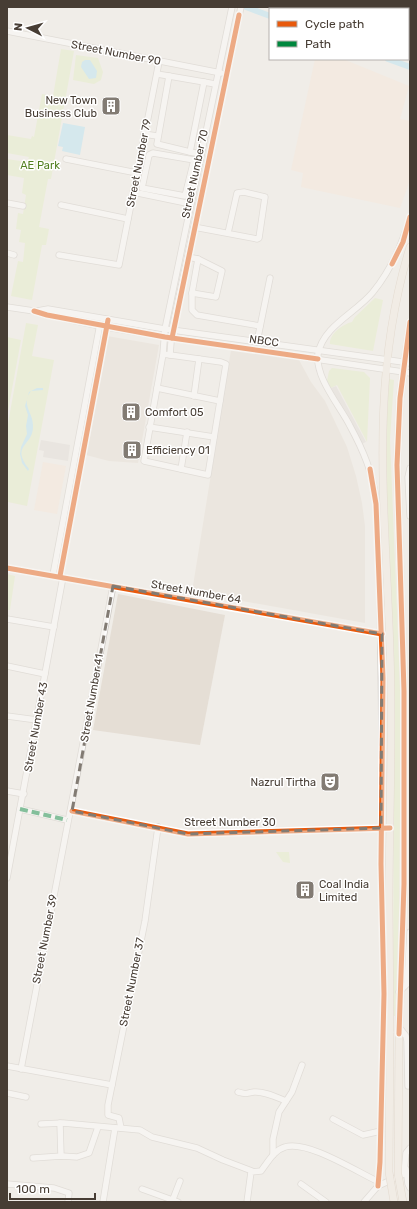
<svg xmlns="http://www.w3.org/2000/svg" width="417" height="1209" viewBox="0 0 417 1209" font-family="Rubik,sans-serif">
<rect width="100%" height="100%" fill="#f0ede8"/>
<!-- residential -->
<g fill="#e5ded5">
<path d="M107 336 159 345 138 463 109 461 86 455Z"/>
<path d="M231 350 299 360 311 382 325 401 347 447 356 476 362 503 365 526V623L192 592Z"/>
<path d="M118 594 225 615 200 745 93 730Z"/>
</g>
<!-- commercial -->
<g fill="#f5e6d9">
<path d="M315 59H343L409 86 400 119 410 121V180L400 208 301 187 303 173 291 170Z"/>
<path d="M43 462 66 466 57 514 34 510Z"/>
</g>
<!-- green -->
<g fill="#e3edc5">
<path d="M61 49 74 51 51 179H48L39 227 49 229 46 245H42L32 300 11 296 18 261 23 262 25 243 19 242 21 230 16 229 18 213 23 214 26 195 22 193 24 178 7 175V159L27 162 29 157 7 153V135L31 139 32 136 34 137 42 94 53 96Z"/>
<path d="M76 55 98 58 103 72 101 80 94 84 73 80Z"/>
<path d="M375 298 383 300 373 351 330 344C329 334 343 324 352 322L355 317Z"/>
<path d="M26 323 38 325 32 356 54 360 27 506 8 502 7 505V429Z"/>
<path d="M7 337 21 340 8 411 7 410Z"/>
<path d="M332 368 364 372 370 378 367 442 337 385 331 388 327 381 329 371Z"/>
<path d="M389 379 394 380 390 439 401 710 399 913 395 1016H393L394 710 385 451Z"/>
<path d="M7 574 15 576 10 610H7Z"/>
<path d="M276 852H289L290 863 283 862Z"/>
</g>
<!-- parking -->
<g fill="#dfdcd8">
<path d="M336 386 366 442 361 444 331 388Z"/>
<path d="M41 440 70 445 68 461 43 457 44 451 39 450Z"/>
</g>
<!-- water -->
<g fill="#b4e2f3">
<path d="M85 60H90L97 71 96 78 89 79 81 67 82 62Z"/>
<path d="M63 123 85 127 80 155 62 151 63 147 58 146Z"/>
<path d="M37 388H43V390L31 391C20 404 34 413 33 427 33 446 10 445 29 469L28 471 22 463 20 454 21 447 27 434 26 426 28 415 25 406 29 392Z"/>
</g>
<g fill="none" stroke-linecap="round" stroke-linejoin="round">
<!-- canal -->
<g stroke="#b4e2f3" stroke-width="6">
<path d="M246 7 270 16"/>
<path d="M388 59 410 67"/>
</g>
<!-- minor casing -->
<g stroke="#cdc9c4" stroke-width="7">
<g id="minor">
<path d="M7 31 221 73"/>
<path d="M157 74 169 76"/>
<path d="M144 134 157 136"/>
<path d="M190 152 157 144 169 76 204 82"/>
<path d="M201 154 190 152 204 82 215 84"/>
<path d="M66 159 137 173"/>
<path d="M194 160 185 196 142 188 149 155 153 153 200 161"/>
<path d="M133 192 191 204"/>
<path d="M7 203 23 206"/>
<path d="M61 205 128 219"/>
<path d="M194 227 257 239 259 238 265 197 244 192 237 193 228 233"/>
<path d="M7 253 14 255"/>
<path d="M59 255 119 265 159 62"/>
<path d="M188 257 198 259 192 293V310L197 315 260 326"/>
<path d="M192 293 216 297 222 271 198 259"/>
<path d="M7 307 34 311 47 315 100 326 165 337 410 373"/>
<path d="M37 311 48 309 165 329 410 363"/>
<path d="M257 342 270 278"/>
<path d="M163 354 221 362 226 364 208 475 144 461 163 354 165 329 232 7"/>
<path d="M170 355 172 330 241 7"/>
<path d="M157 388 220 401"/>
<path d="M194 396 199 359"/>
<path d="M149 427 214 437"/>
<path d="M410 468 408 477 410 516"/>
<path d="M181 469 187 432"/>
<path d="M7 568 382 634"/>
<path d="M53 575 100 324"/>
<path d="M60 576 107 324"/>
<path d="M7 619 54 627"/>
<path d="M7 666 45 674"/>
<path d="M7 716 37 720"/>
<path d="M7 791 24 794"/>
<path d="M20 809 67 820"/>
<path d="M72 811 188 834 385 828"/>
<path d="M7 878 63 577"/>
<path d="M399 992 407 984 410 932"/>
<path d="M399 1027 406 1036 407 1041 408 1086"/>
<path d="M7 1066 112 1085"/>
<path d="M21 1069 113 586"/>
<path d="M238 1092C248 1095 245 1093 254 1092 264 1091 276 1097 286 1101"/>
<path d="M7 1093 26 1097"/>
<path d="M333 1119 363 1135 381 1131"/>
<path d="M60 1123 61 1156"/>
<path d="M41 1124 63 1123 140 1130 152 1137 197 1148 223 1160 252 1171"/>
<path d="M121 1128 119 1118 108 1115V1105L145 921 158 827"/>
<path d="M273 1155V1139L279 1112 292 1092 302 1065"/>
<path d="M33 1158 62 1156 77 1157 89 1153 98 1127"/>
<path d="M406 1169 408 1184 410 1188"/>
<path d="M7 1184 54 1188 69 1193 68 1202"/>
<path d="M301 1184 326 1202"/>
<path d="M378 1186 380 1162C382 1105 384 1049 384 993 384 938 381 883 381 828 382 745 382 663 379 580 378 553 378 527 376 500 373 473 363 450 350 426 340 406 315 378 318 354 323 326 356 313 373 292 391 270 402 245 410 217"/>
<path d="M142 1189 178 1202"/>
<path d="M173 1199 180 1181"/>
<path d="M103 1202 115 1128"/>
<path d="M247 1202 251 1172 261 1171C268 1162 274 1150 285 1147 308 1140 357 1172 379 1182"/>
<path d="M364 1202 378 1186 404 1174 406 1153 410 1148"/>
</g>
</g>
<!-- major casing -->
<g stroke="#d5c6b3" stroke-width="8">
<g id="major">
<path d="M390 1033C390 991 389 949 389 906 389 822 393 737 390 652 386 513 368 383 410 247"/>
<path d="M399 1034 404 884V691L397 465 400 398 410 322"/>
</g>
</g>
<!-- minor -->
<use href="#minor" stroke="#fdfcfc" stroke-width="5.5"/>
<!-- major -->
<use href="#major" stroke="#f1ebe3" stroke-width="7"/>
<!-- major-bridge casing -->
<g stroke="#d5c6b3" stroke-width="8" stroke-linecap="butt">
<g id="major-bridge">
<path d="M390 1033 389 1172 394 1202"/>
<path d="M399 1034 398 1174 403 1202"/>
</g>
</g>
<!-- major-bridge -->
<use href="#major-bridge" stroke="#f1ebe3" stroke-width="7"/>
<!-- quiet -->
<path stroke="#00873e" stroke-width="4" stroke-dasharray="8 4" stroke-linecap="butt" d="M20 809 67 820"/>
<!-- cycleway casing -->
<g stroke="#fff" stroke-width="8">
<g id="cycleway">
<path d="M392 264 403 242 410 217"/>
<path d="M34 311 47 315 165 337 318 359"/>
<path d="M172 338 239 15"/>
<path d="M370 469 376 504 383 678 381 864 384 994 380 1162 378 1186"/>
<path d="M7 568 382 634"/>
<path d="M60 576 108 320"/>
<path d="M72 811 188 834 390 828"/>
<path d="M399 1034 404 884V691L397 465 400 398 410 322"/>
</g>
</g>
<!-- cycleway -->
<use href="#cycleway" stroke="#e8590c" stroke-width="5"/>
</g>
<!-- marked area -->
<path d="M0 0H417V1209H0ZM113 586 382 634 381 828 188 834 72 811Z" fill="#f0ede8" fill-opacity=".55" fill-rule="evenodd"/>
<path fill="none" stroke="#827b73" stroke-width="3" stroke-dasharray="8 5" stroke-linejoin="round" d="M113 586 382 634 381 828 188 834 72 811Z"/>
<!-- icons -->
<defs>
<g id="building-square" transform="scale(1)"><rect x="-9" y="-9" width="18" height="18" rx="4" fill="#827b73" stroke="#fff"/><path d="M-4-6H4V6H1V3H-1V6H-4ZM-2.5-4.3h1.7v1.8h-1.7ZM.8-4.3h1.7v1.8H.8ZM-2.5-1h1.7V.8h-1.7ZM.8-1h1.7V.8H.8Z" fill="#fff"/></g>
<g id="theatre-square" transform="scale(1)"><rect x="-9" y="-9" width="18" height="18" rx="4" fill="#827b73" stroke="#fff"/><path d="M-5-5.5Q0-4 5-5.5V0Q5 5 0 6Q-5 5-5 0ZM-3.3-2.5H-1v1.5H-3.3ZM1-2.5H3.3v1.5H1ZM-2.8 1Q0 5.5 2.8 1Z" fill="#fff"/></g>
</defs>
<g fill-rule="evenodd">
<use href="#building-square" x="111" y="106"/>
<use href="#building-square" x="131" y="412"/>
<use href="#building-square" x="132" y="450"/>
<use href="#theatre-square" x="330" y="782"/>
<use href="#building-square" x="305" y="890"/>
</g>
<g text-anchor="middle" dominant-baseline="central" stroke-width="3" stroke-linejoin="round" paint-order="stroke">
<!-- street labels -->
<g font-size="11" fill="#473d34" stroke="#fff">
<text transform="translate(116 53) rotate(11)">Street Number 90</text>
<text transform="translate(139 163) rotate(-79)">Street Number 79</text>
<text transform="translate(195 174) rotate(-78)">Street Number 70</text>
<text transform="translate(264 341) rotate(8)">NBCC</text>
<text transform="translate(196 592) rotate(10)">Street Number 64</text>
<text transform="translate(92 698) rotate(-80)">Street Number 41</text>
<text transform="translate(36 727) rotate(-80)">Street Number 43</text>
<text x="230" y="822">Street Number 30</text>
<text transform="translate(45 939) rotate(-79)">Street Number 39</text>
<text transform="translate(132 982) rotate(-79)">Street Number 37</text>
</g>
<!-- poi labels -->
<g font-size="11" fill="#473d34" stroke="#fff" text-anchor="start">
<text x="97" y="100" text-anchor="end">New Town<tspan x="97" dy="13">Business Club</tspan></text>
<text x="145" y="412">Comfort 05</text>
<text x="146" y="450">Efficiency 01</text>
<text x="316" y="782" text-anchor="end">Nazrul Tirtha</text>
<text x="319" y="884">Coal India<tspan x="319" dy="13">Limited</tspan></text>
</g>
<!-- park labels -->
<g font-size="11" fill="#517f20" stroke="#fff">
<text x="40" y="165">AE Park</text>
</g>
</g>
<!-- border -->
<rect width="417" height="1209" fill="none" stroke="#473d34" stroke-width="16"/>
<!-- legend -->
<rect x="269" y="8" width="140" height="52" fill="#ffffff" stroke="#b5b1ae"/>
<rect x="277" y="21" width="20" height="6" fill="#e8590c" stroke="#b5b1ae"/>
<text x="305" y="28" font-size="12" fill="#473d34">Cycle path</text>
<rect x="277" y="41" width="20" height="6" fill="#00873e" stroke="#b5b1ae"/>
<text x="305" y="48" font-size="12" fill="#473d34">Path</text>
<!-- north arrow -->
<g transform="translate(28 28) rotate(276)" stroke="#ffffff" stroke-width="3" paint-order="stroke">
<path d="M0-3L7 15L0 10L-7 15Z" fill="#473d34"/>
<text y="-6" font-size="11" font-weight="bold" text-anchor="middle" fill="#473d34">N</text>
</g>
<!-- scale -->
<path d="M10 1193v6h85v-6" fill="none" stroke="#473d34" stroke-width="2"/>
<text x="16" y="1193" font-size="12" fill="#473d34" stroke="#ffffff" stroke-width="3" paint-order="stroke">100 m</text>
</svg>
